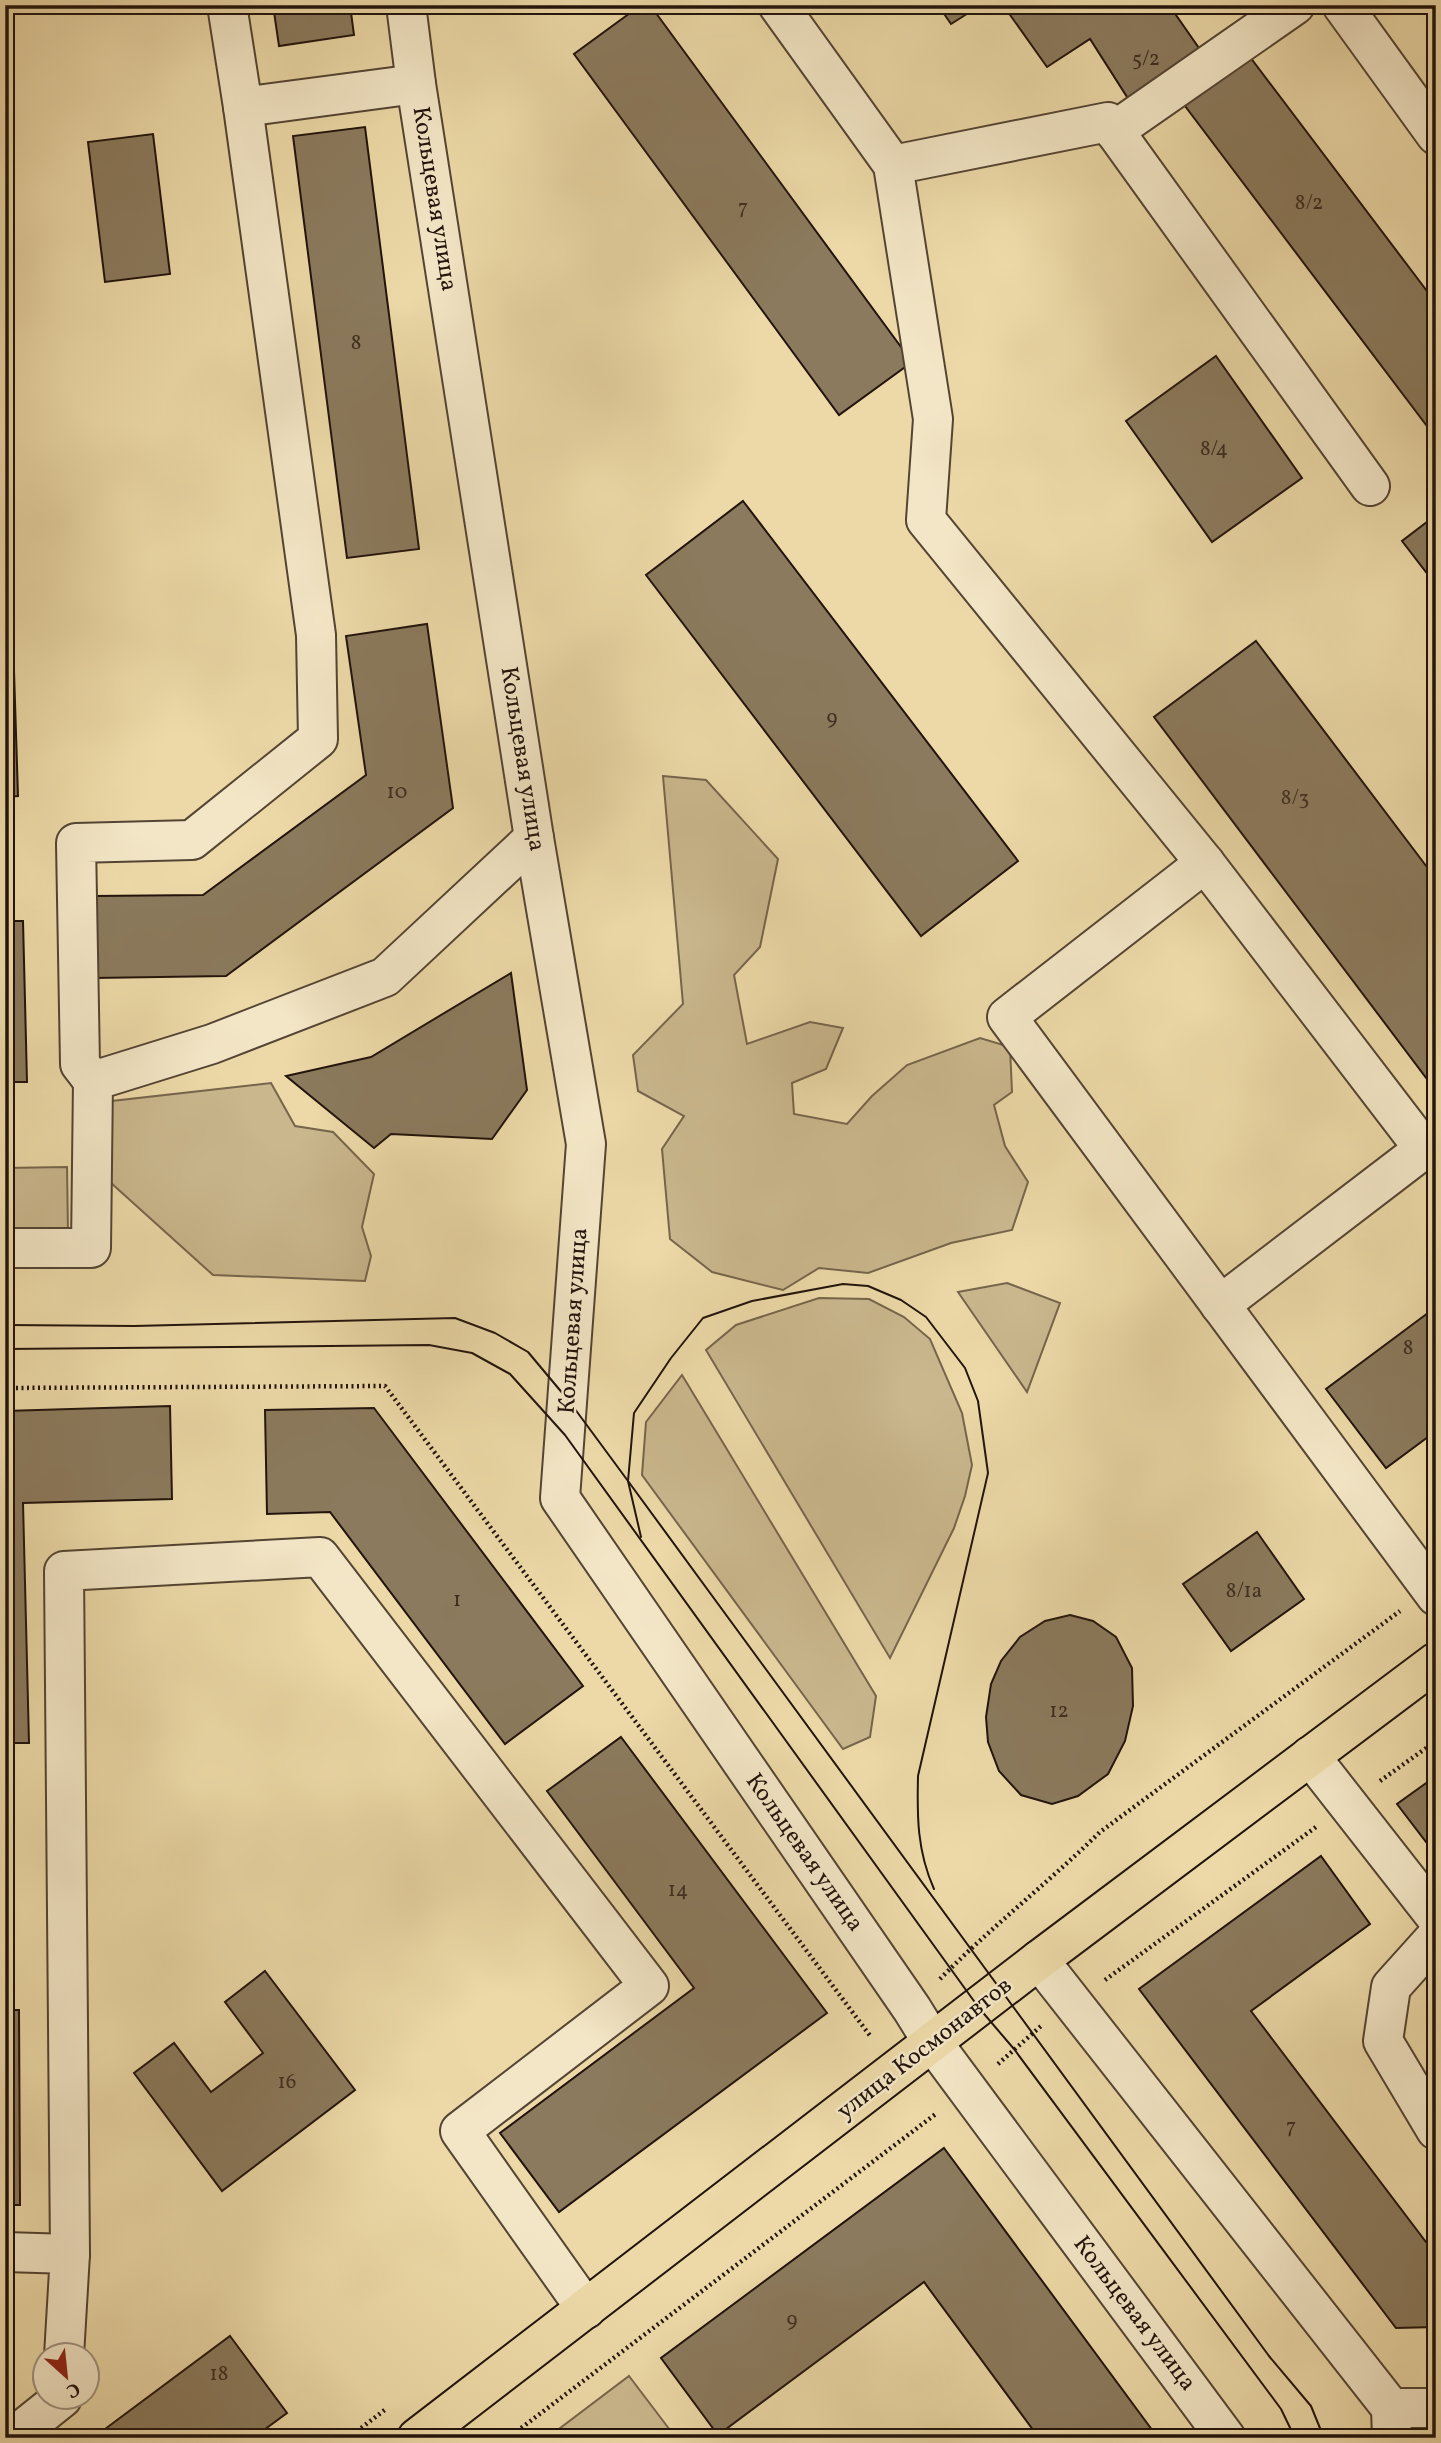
<svg xmlns="http://www.w3.org/2000/svg" width="1441" height="2443" viewBox="0 0 1441 2443" font-family="Vollkorn,serif">
<rect width="100%" height="100%" fill="#ecd9a7"/>
<filter id="stains"><feTurbulence type="fractalNoise" baseFrequency=".00286" numOctaves="4"/><feColorMatrix values="0 0 0 0 .2 0 0 0 0 .09 0 0 0 0 .02 0 0 0 .5 -.17"/></filter>
<radialGradient id="worn" r=".72"><stop offset=".6" stop-color="#630" stop-opacity="0"/><stop offset="1" stop-color="#630" stop-opacity=".3"/></radialGradient>
<!-- green -->
<g fill="#cab78d" stroke="#76654c" stroke-width="2">
<path d="M663 776 706 780 778 859 760 947 734 975 747 1044 810 1022 843 1028 826 1069 792 1083 794 1114 847 1124 872 1096 907 1065 980 1038 1010 1047 1012 1092 994 1105 1005 1146 1028 1182 1012 1230 951 1243 868 1273 819 1268 783 1290 712 1272 670 1239 662 1149 684 1116 638 1091 633 1055 683 1004Z"/>
<path d="M271 1083 295 1126 333 1132 374 1174 362 1227 371 1256 365 1281 213 1275 110 1182 112 1101Z"/>
<path d="M67 1167 68 1233H5V1168Z"/>
<path d="M1007 1283 1060 1303 1027 1392 958 1292Z"/>
<path d="M819 1298 869 1299 904 1317 930 1339 962 1413 972 1465 965 1496 954 1528 890 1658 706 1350 736 1325Z"/>
<path d="M682 1375 876 1696 870 1737 843 1749 642 1475 646 1422Z"/>
<path d="M629 2376 673 2434 668 2438H547Z"/>
</g>
<!-- building -->
<g fill="#8b7a5d" stroke="#22130c" stroke-width="2">
<path d="M273 5H350L354 35 279 46Z"/>
<path d="M641 5H650L912 362 839 415 574 54Z"/>
<path d="M938 5H981L951 24Z"/>
<path d="M1003 5H1169L1201 51 1129 100 1090 39 1047 67Z"/>
<path d="M1247 53 1436 303V438L1182 102Z"/>
<path d="M365 127 419 549 347 558 293 136Z"/>
<path d="M153 134 170 274 105 282 88 142Z"/>
<path d="M1216 356 1302 478 1212 542 1126 421Z"/>
<path d="M5 388 18 796 5 797Z"/>
<path d="M743 501 1018 861 921 936 646 575Z"/>
<path d="M1436 515V585L1402 541Z"/>
<path d="M427 624 453 808 226 976 94 978V896L203 895 366 775 346 636Z"/>
<path d="M1256 641 1436 879V1091L1154 717Z"/>
<path d="M5 921H23L27 1082H5Z"/>
<path d="M511 973 527 1090 492 1139 391 1134 374 1148 286 1076 371 1057Z"/>
<path d="M1436 1307V1431L1386 1468 1326 1389Z"/>
<path d="M170 1406 172 1499 23 1503 29 1743H5V1411Z"/>
<path d="M374 1408 583 1686 505 1744 330 1512 267 1514 265 1410Z"/>
<path d="M1257 1532 1304 1599 1231 1651 1183 1584Z"/>
<path d="M1070 1615 1093 1621 1116 1637 1132 1668 1133 1706 1125 1741 1108 1774 1078 1796 1052 1804 1021 1795 999 1771 988 1742 986 1717 991 1684 1001 1661 1020 1637 1045 1621Z"/>
<path d="M621 1737 827 2013 559 2212 500 2133 694 1988 547 1791Z"/>
<path d="M1436 1776V1855L1397 1804Z"/>
<path d="M1321 1856 1370 1924 1251 2011 1426 2242H1436V2327L1396 2328 1139 1989Z"/>
<path d="M265 1971 355 2090 222 2191 134 2073 174 2043 211 2092 263 2053 225 2002Z"/>
<path d="M5 2010H19L20 2205H5Z"/>
<path d="M944 2148 1158 2438H1039L924 2282 718 2435 661 2358Z"/>
<path d="M230 2336 287 2413 253 2438H93Z"/>
</g>
<g fill="none" stroke-linecap="round" stroke-linejoin="round">
<!-- minor casing -->
<g stroke="#544433" stroke-width="42">
<g id="minor">
<path d="M227 5 243 107 416 84"/>
<path d="M406 5 416 84 534 838 586 1144 560 1498 912 2009 933 2043 1226 2438"/>
<path d="M778 5 893 165"/>
<path d="M1342 5 1436 135"/>
<path d="M1114 131 1295 5"/>
<path d="M1205 863 1007 1017 1436 1596"/>
<path d="M93 1081 80 1064 76 843 192 840 318 739 316 635 243 107"/>
<path d="M5 1248H91L93 1081 212 1044 385 977 534 838"/>
<path d="M1220 1305 1424 1149 1205 863 926 520 933 419 893 165 1108 122 1370 486"/>
<path d="M1310 1756 1436 1917"/>
<path d="M1436 1937 1391 1987 1383 2041 1436 2130"/>
<path d="M1039 1960 1391 2408 1392 2438"/>
<path d="M5 2252 70 2254 64 2356"/>
<path d="M70 2254 64 1571 320 1557 649 1986 460 2131 586 2309"/>
<path d="M1391 2408H1436"/>
<path d="M12 2438 62 2398"/>
</g>
</g>
<!-- major casing -->
<g stroke="#22130c" stroke-width="42">
<path id="major" d="M417 2438 1039 1960 1436 1662"/>
</g>
<!-- path -->
<g stroke="#22130c" stroke-width="4.5" stroke-dasharray="2 3.5" stroke-linecap="butt">
<path d="M5 1388 385 1386 871 2037"/>
<path d="M1380 1781 1436 1741"/>
<path d="M940 1979C991 1927 1048 1883 1100 1832L1400 1611"/>
<path d="M1105 1980 1316 1827"/>
<path d="M998 2064 1041 2026"/>
<path d="M348 2438 386 2409"/>
<path d="M508 2438 937 2113"/>
</g>
<!-- minor -->
<use href="#minor" stroke="#f3e6c6" stroke-width="38"/>
<!-- major -->
<use href="#major" stroke="#ecd9a7" stroke-width="38"/>
<!-- tram -->
<g stroke="#22130c" stroke-width="2">
<path d="M5 1325 134 1326 455 1318 495 1333 528 1352 569 1401 628 1481 1269 2356 1311 2406 1324 2438"/>
<path d="M5 1349 429 1345 472 1353 510 1374 565 1435 979 2008 1014 2049 1281 2409 1295 2438"/>
<path d="M641 1537 628 1481 634 1413 671 1358 703 1318 752 1301 843 1284 868 1286 901 1300 926 1317 965 1368 978 1401 988 1473 918 1776C917 1816 917 1851 934 1889"/>
</g>
</g>
<g text-anchor="middle" dominant-baseline="central" stroke-width="5" stroke-linejoin="round" paint-order="stroke">
<!-- number labels -->
<g font-size="21" fill="#3c2d20">
<text x="1146" y="59">5/2</text>
<text x="1309" y="203">8/2</text>
<text x="743" y="208">7</text>
<text x="356" y="343">8</text>
<text x="1214" y="449">8/4</text>
<text x="832" y="718">9</text>
<text x="397" y="792">10</text>
<text x="1295" y="798">8/3</text>
<text x="1408" y="1348">8</text>
<text x="1244" y="1591">8/1а</text>
<text x="457" y="1600">1</text>
<text x="1059" y="1711">12</text>
<text x="678" y="1890">14</text>
<text x="287" y="2082">16</text>
<text x="1291" y="2127">7</text>
<text x="792" y="2320">9</text>
<text x="219" y="2374">18</text>
</g>
<!-- street labels -->
<g font-size="24" fill="#22130c" stroke="#f3e6c6">
<text transform="translate(434 199) rotate(81)">Кольцевая улица</text>
<text transform="translate(522 759) rotate(81)">Кольцевая улица</text>
<text transform="translate(574 1321) rotate(-86)">Кольцевая улица</text>
<text transform="translate(804 1853) rotate(55)">Кольцевая улица</text>
<text transform="translate(925 2049) rotate(-38)">улица Космонавтов</text>
<text transform="translate(1134 2314) rotate(53)">Кольцевая улица</text>
</g>
</g>
<!-- margin -->
<rect width="1441" height="2443" fill="none" stroke="#ecd9a7" stroke-width="28"/>
<rect x="7" y="7" width="1427" height="2429" fill="none" stroke="#22130c" stroke-width="3.5"/>
<rect x="14" y="14" width="1413" height="2415" fill="none" stroke="#22130c" stroke-width="2"/>
<!-- north arrow -->
<g transform="translate(66 2376) rotate(153)"><circle r="33" fill="#f3e6c6" stroke="#9f927c" stroke-width="2"/>
<path d="M0-5L12 26L0 18L-12 26Z" fill="#8f2418"/>
<text y="-10" font-size="19" font-weight="bold" text-anchor="middle" fill="#22130c">С</text>
</g>
<rect width="100%" height="100%" filter="url(#stains)"/>
<rect width="100%" height="100%" fill="url(#worn)"/>
</svg>
